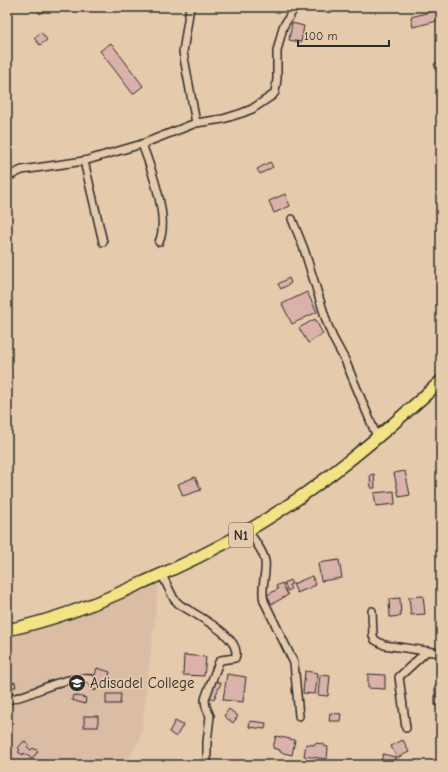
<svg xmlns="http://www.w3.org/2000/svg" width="448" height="772" viewBox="0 0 448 772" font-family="'Comic Neue',sans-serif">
<rect width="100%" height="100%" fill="#e5caac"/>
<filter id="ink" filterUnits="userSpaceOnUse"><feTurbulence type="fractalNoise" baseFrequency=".025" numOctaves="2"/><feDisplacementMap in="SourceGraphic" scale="8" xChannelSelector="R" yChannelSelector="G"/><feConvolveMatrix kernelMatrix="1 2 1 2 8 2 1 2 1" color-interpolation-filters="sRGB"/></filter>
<g filter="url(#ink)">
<!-- built -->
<path fill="#dbbda6" d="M159 581 141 736 125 765H7V631Z"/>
<!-- building -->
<g fill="#dbb2aa" stroke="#2b2b2b">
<path d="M34 7H49L40 14Z"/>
<path d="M441 9V20L413 27 411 17Z"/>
<path d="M292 23 304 26 301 42 289 40Z"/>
<path d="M41 32 47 40 40 45 34 38Z"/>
<path d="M111 43 143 86 133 94 100 51Z"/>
<path d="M441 61V83L434 64Z"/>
<path d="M270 162 273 167 260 174 257 169Z"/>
<path d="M285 194 290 206 274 213 269 201Z"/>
<path d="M289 278 291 283 281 289 278 284Z"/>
<path d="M307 292 317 312 292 324 282 304Z"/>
<path d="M315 319 323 334 308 343 299 328Z"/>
<path d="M405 471 410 495 399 497 394 473Z"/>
<path d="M374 474 375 488H371L370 475Z"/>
<path d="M195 477 201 490 183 496 178 484Z"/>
<path d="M394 491 395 504 376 506 374 493Z"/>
<path d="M339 560 342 578 321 581 318 563Z"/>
<path d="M312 576 316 585 297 593 293 584Z"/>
<path d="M290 580 292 584 289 585 291 589 288 591 284 583Z"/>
<path d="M282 583 288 595 272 604 267 595 278 589 276 586Z"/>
<path d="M423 596 425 614 411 615 409 597Z"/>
<path d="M400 598 401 616 390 617 389 599Z"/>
<path d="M184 655 206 657 204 676 183 675Z"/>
<path d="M97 668 110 672 107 683 94 679Z"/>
<path d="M305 671 318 673 315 694 303 693Z"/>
<path d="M10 674 11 683 15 682 16 687H12L13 694 7 695V675Z"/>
<path d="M227 674 246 677 243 702 223 700Z"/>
<path d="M368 674 385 675V689L368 688Z"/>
<path d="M320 675 330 676 328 696 318 695Z"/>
<path d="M213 680 221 683 214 699 206 696Z"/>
<rect x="435" y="686" width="6" height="19"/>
<path d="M106 694H121L120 704H106Z"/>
<path d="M73 695 86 698 85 704 72 700Z"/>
<path d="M229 709 238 716 233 723 224 716Z"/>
<path d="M330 713 341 714 340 721H329Z"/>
<rect x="84" y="716" width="14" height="11"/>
<path d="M175 721 183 725 176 737 169 732Z"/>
<path d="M250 721 266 723 265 729 249 727Z"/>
<path d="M276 736 295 740 292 755 280 752V750L273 748Z"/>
<path d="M403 740 409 752 397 758 391 746Z"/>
<path d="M24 741 29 745 27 747 31 750 33 748 38 751 32 759 24 753 23 755 18 752 20 750 18 748Z"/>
<path d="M315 743 324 744V746L328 747 327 759 304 756 306 744 314 745Z"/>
<path d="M383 754 395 757 393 765H380Z"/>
</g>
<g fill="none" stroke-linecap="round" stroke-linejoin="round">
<!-- minor casing -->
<g stroke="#2b2b2b" stroke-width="10">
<g id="minor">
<path d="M190 7 183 52 196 123"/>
<path d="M142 144C151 168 170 219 159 242"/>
<path d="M84 161 103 242"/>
<path d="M7 177 22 170 84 161 142 144 196 123 223 119 242 113 252 109 273 95 275 92 277 79V51L283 27 295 7"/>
<path d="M292 219 304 249 327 323 333 338 345 360 377 437"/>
<path d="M248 531C254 540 263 550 265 561 267 574 260 588 264 601L294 663 299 716"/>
<path d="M162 575 174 599 179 604C193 614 244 637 235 658L221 660 219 662 206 696 205 700 206 707 210 716 207 742V765"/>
<path d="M372 611 373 636 375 640 384 645 441 653"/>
<path d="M7 700C36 695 61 675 91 679L94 686"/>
<path d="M406 728 399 677 427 651"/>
</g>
</g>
<!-- trunk casing -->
<g stroke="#2b2b2b" stroke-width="14">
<path id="trunk" d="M7 630C55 620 99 603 144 582 179 567 214 550 247 531 318 490 381 436 441 381"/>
</g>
<!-- minor -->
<use href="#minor" stroke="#e5caac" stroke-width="7"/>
<!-- trunk -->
<use href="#trunk" stroke="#f4e382" stroke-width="11"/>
</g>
</g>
<!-- icons -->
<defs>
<g id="school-disc" transform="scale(0.9)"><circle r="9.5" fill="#2b2b2b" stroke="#e5caac"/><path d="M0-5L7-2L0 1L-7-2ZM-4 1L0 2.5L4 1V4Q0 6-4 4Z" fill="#fff"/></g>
</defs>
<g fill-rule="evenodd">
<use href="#school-disc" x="77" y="683"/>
</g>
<g text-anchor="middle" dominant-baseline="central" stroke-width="3.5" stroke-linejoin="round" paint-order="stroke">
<!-- shield labels -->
<rect fill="#e5caac" stroke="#635b52" stroke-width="1" x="229" y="523" width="24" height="24" rx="3"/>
<g font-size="14" font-weight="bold" fill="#2b2b2b">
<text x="241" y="535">N1</text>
</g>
<!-- poi labels -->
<g font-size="15" fill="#2b2b2b" stroke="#e5caac" text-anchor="start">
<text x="90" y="683">Adisadel College</text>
</g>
</g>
<!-- margin -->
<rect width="448" height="772" fill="none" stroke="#e5caac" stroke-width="24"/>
<rect x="12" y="12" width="424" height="748" fill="none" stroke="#2b2b2b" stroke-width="1.5" filter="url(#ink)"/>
<!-- scale -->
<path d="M298 40v6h91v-6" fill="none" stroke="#2b2b2b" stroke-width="2"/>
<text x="304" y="40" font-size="12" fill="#2b2b2b" stroke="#e5caac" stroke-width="3" paint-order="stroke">100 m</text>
</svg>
